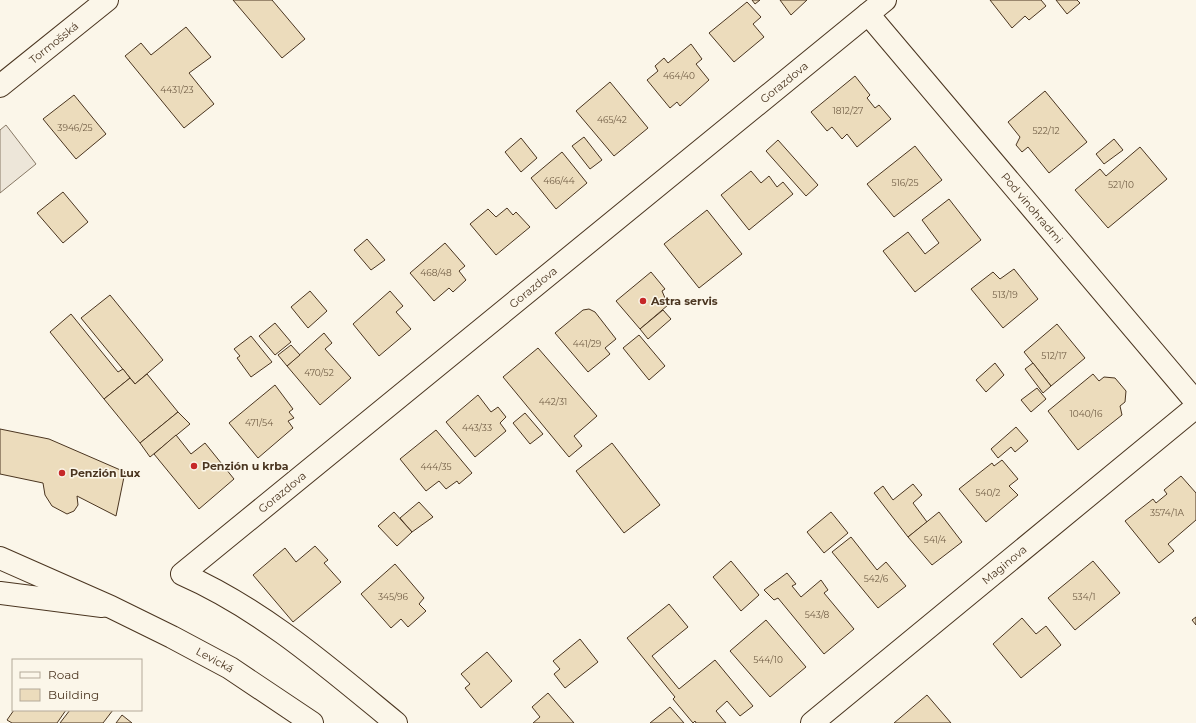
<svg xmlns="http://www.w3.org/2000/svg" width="1196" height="723" viewBox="0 0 1196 723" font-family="Montserrat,sans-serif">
<rect width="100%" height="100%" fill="#fbf6e9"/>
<!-- green -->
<path fill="#ede6d9" stroke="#887966" d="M6 125 36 164 0 193V130Z"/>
<!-- building -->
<g fill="#ecdcbc" stroke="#4a3520">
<path d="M233 0H272L305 39 282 58Z"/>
<path d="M752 0H760L755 4Z"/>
<path d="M780 0H807L791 15Z"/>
<path d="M990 0H1041L1046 6 1029 20 1025 16 1012 28Z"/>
<path d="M1056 0H1077L1080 3 1067 14Z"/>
<path d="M747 2 761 17 753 24 764 37 734 62 709 33Z"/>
<path d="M186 27 211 57 189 73 214 104 184 128 125 56 141 43 151 55Z"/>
<path d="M691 44 702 59 696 64 709 80 680 106 677 102 670 108 647 80 658 71 655 66 664 58 668 63Z"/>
<path d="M855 76 870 95 867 98 875 108 879 105 891 119 857 147 847 134 842 139 832 127 827 131 811 112Z"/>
<path d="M610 82 648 128 614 156 576 111Z"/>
<path d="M1045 91 1087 142 1049 173 1028 147 1022 152 1016 145 1020 137 1008 122Z"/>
<path d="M74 95 106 134 76 159 43 119Z"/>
<path d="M584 137 602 160 590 169 572 146Z"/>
<path d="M521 138 537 158 521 172 505 152Z"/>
<path d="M1114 139 1123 150 1104 164 1096 154Z"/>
<path d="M778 140 818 185 806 196 766 151Z"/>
<path d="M915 146 942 180 894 217 867 184Z"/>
<path d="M1140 147 1167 179 1108 228 1075 190 1100 169 1106 176Z"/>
<path d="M562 152 587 183 556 209 531 178Z"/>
<path d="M751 171 761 183 769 176 777 187 783 182 793 194 749 230 721 195Z"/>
<path d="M63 192 88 222 63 243 37 213Z"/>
<path d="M949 199 981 240 915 292 883 251 908 232 925 254 939 243 922 220Z"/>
<path d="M507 208 513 215 516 212 530 227 496 255 470 224 488 209 496 217Z"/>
<path d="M707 210 742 254 699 288 664 244Z"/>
<path d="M367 239 385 260 371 270 354 250Z"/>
<path d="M445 243 465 266 459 271 466 280 453 292 449 288 434 301 410 273Z"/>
<path d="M1014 269 1038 299 1003 328 971 289 993 272 1000 279Z"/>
<path d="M651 272 665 289 662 291 668 305 640 329 616 301Z"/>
<path d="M310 291 327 311 308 328 291 307Z"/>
<path d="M390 291 403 306 396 312 411 329 379 356 353 324Z"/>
<path d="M110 295 163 360 135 384 81 318Z"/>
<path d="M589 309 595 312 616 339 605 348 610 354 588 372 555 333 583 310Z"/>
<path d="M663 310 671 319 648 339 640 329Z"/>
<path d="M71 314 118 372 123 369 130 378 104 399 50 332Z"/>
<path d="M275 323 291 342 275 355 259 336Z"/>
<path d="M1057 324 1085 358 1051 386 1024 352Z"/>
<path d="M324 333 332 343 325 349 351 378 320 405 287 366Z"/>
<path d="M639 335 665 366 649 380 623 348Z"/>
<path d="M251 336 272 362 251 377 237 358 240 356 234 349Z"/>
<path d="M291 345 300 355 287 366 278 355Z"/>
<path d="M538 348 597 416 574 436 582 446 569 457 503 377Z"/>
<path d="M995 363 1004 375 986 392 976 380Z"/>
<path d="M1033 363 1051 386 1043 393 1025 369Z"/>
<path d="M147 374 178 412 140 443 104 399 130 378 135 384Z"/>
<path d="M1093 374 1099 381 1104 377 1115 378 1126 391 1125 402 1120 406 1122 415 1078 450 1048 411Z"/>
<path d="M275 385 293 409 289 412 294 418 288 421 293 428 258 458 229 423Z"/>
<path d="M1037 388 1046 399 1031 412 1021 400Z"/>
<path d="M478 395 491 412 498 407 506 417 500 423 506 431 475 457 446 422Z"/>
<path d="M178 412 190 424 150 457 140 443Z"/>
<path d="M525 413 543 434 530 444 513 423Z"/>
<path d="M1016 427 1028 441 1015 452 1011 447 998 458 991 449Z"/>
<path d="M0 429 49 439 125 472 116 516 77 496 78 505 74 511 67 514 52 506 45 495 43 483 0 474Z"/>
<path d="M436 430 472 473 459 484 457 481 446 489 439 481 426 491 400 459Z"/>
<path d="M176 435 191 454 205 443 234 479 199 509 154 454Z"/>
<path d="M612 443 660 505 624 533 576 471Z"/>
<path d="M1002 460 1018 479 1009 486 1018 495 986 522 959 489 992 463 994 466Z"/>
<path d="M1181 476 1196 493V520L1168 544 1174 551 1159 563 1125 521 1153 499 1156 503 1167 494 1164 490Z"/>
<path d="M913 484 922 495 913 503 927 522 908 537 874 493 883 486 893 500Z"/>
<path d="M419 502 433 517 412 532 400 518Z"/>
<path d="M394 512 412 532 397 546 378 526Z"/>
<path d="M831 512 848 533 824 553 807 532Z"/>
<path d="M939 512 962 542 932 565 908 537Z"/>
<path d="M851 537 877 570 886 562 906 586 878 608 832 552Z"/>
<path d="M315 546 328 560 324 563 341 582 293 622 253 575 285 548 296 562Z"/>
<path d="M731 561 759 595 741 611 713 577Z"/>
<path d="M1093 561 1120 593 1075 630 1048 598Z"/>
<path d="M395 564 424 598 419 604 426 611 408 627 401 619 391 628 361 594Z"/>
<path d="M787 573 796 584 792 586 801 597 821 580 828 590 824 593 854 629 824 654 778 598 774 600 764 590Z"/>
<path d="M669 604 688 627 652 656 679 689 715 660 753 706 740 716 727 701 716 711 726 723H696L695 721 693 723 673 699 675 697 627 638Z"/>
<path d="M1196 617V625L1192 620Z"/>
<path d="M1022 618 1036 634 1046 626 1061 645 1021 678 993 644Z"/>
<path d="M766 620 806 667 770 697 730 651Z"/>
<path d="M580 639 598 662 565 688 554 674 560 669 553 661Z"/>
<path d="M487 652 512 681 481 708 465 688 470 684 461 674Z"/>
<path d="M548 693 574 723H533L540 717 532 707Z"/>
<path d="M927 695 951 723H894Z"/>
<path d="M670 707 684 723H650Z"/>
<path d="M14 710H66L57 723H12L7 720Z"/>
<path d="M70 710H113L103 723H60Z"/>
<path d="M122 715 132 723H116Z"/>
</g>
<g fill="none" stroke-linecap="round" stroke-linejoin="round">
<!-- minor casing -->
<g stroke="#4a3520" stroke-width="24">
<g id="minor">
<path id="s1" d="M868 14 1196 402"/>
<path id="s2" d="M0 86 107 0"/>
<path d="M0 593 102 606"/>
<path id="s3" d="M396 723C329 668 262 609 182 574L885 0"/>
<path id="s4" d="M812 723 1196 407"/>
</g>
</g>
<!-- primary casing -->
<g stroke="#4a3520" stroke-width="24">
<g id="primary">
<path id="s5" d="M0 558 111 607 172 637 230 668 312 723"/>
</g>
</g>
<!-- minor -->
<use href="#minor" stroke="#fbf6e9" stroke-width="22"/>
<!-- primary -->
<use href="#primary" stroke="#fbf6e9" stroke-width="22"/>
</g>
<!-- markers -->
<g fill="#c62828" stroke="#fbf6e9" stroke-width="1.5">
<circle cx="643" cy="301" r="4"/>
<circle cx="194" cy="466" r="4"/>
<circle cx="62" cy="473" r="4"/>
</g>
<g text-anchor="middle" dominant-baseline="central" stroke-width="3" stroke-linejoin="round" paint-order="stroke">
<!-- number labels -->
<g font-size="9" fill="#725f47">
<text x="679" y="75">464/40</text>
<text x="177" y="89">4431/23</text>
<text x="848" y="110">1812/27</text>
<text x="612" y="119">465/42</text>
<text x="75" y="127">3946/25</text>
<text x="1046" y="130">522/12</text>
<text x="559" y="180">466/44</text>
<text x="905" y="182">516/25</text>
<text x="1121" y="184">521/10</text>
<text x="436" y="272">468/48</text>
<text x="1005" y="294">513/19</text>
<text x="587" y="343">441/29</text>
<text x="1054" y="355">512/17</text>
<text x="319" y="372">470/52</text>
<text x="553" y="401">442/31</text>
<text x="1086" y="413">1040/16</text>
<text x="259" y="422">471/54</text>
<text x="477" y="427">443/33</text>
<text x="436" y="466">444/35</text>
<text x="988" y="492">540/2</text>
<text x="1167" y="512">3574/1A</text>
<text x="935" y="539">541/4</text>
<text x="876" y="578">542/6</text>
<text x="393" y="596">345/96</text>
<text x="1084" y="596">534/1</text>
<text x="817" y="614">543/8</text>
<text x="768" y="659">544/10</text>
</g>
<!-- street labels -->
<g font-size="11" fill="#4a3520" stroke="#fbf6e9">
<text stroke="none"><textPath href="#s2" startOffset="69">Tormošská</textPath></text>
<text stroke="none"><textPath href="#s3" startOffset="1039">Gorazdova</textPath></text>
<text stroke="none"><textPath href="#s1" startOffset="254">Pod vinohradmi</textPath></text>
<text stroke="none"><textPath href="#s3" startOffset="715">Gorazdova</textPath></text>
<text stroke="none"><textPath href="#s3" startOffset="391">Gorazdova</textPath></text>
<text stroke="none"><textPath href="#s4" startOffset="249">Maginova</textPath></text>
<text stroke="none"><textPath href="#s5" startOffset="238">Levická</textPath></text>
</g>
<!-- poi labels -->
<g font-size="11" font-weight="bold" fill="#4a3520" stroke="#fbf6e9" text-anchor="start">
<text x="651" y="301">Astra servis</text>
<text x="202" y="466">Penzión u krba</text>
<text x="70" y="473">Penzión Lux</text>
</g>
</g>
<!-- legend -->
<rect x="12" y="659" width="130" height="52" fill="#fbf6e9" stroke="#b4a999"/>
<rect x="20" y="672" width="20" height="6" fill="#fbf6e9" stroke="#b4a999"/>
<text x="48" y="679" font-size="12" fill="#4a3520">Road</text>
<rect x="20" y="689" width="20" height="12" fill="#ecdcbc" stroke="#b4a999"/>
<text x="48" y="699" font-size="12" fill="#4a3520">Building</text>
</svg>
